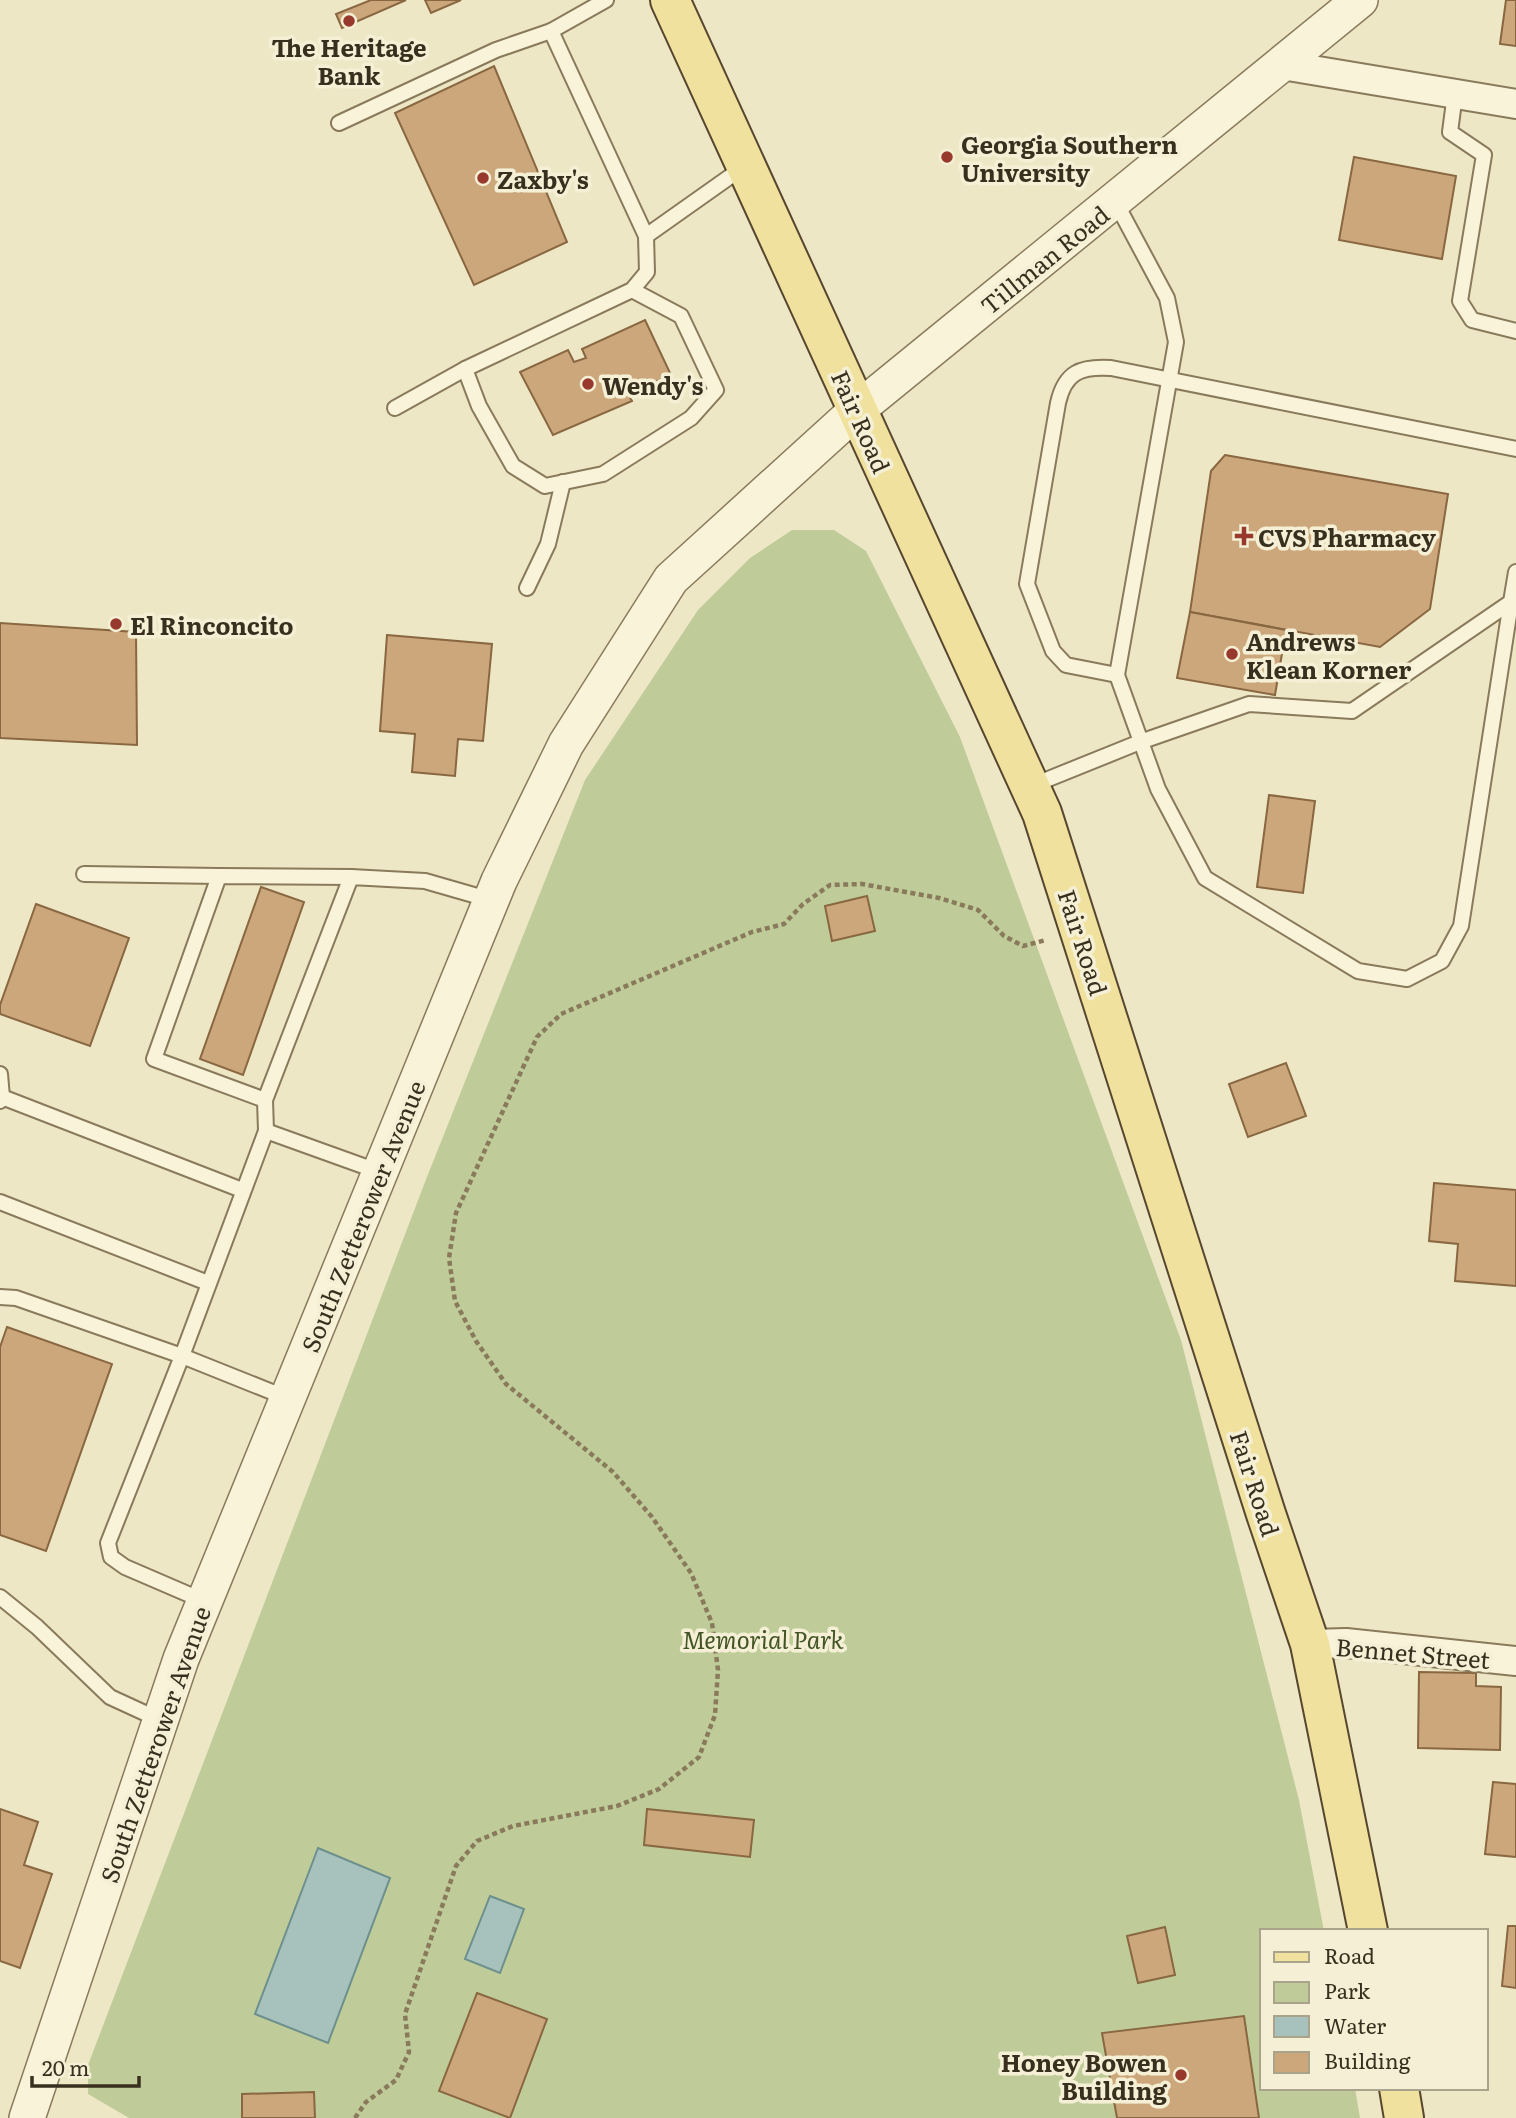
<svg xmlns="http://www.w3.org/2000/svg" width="1516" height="2118" viewBox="0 0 1516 2118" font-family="Literata,serif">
<rect width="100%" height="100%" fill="#eee7c5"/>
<!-- green -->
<path fill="#bfcc99" d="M792 530H834L866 551 960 737 1181 1340 1299 1800 1324 1931H1262V2088H1355L1360 2118H129L88 2094V2065L425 1182 585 780 698 610 750 558Z"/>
<!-- water -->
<g fill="#a7c1bd" stroke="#6d908c" stroke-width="2">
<path d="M318 1848 390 1878 328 2043 255 2014Z"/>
<path d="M490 1896 524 1909 500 1973 465 1959Z"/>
</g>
<!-- building -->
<g fill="#cca77c" stroke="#886741" stroke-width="2">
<path d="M371 0H406L342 28 336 14Z"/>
<path d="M425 0H461L431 13Z"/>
<path d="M1506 0H1516V46L1500 44Z"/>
<path d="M494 66 567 242 474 285 395 113Z"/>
<path d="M1354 157 1456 176 1442 259 1339 240Z"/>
<path d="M645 320 671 375 628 394 632 401 553 435 520 372 568 350 574 362 586 358 582 349Z"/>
<path d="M1225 455 1448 494 1430 609 1380 647 1190 612 1211 471Z"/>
<path d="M1190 612 1286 630 1275 695 1177 678Z"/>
<path d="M0 623 136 632 137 745 0 738Z"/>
<path d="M387 635 492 644 483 741 458 739 455 776 412 772 415 734 380 731Z"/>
<path d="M1269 795 1315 801 1303 893 1257 887Z"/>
<path d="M261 887 304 902 243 1075 200 1059Z"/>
<path d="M867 896 875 931 832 941 825 906Z"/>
<path d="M36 904 129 938 90 1046 0 1014V1005Z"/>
<path d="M1286 1063 1306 1116 1248 1137 1229 1084Z"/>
<path d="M1434 1183 1516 1190V1286L1455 1281 1458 1244 1429 1241Z"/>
<path d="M7 1327 112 1364 46 1551 0 1535V1347Z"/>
<path d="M1419 1672 1476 1673V1686L1501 1687 1500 1750 1418 1748Z"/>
<path d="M1493 1782 1516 1784V1857L1485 1854Z"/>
<path d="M0 1809 38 1822 24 1865 52 1874 20 1968 0 1961Z"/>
<path d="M647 1809 754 1820 750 1857 644 1845Z"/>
<path d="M1508 1926H1516V1988L1502 1986Z"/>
<path d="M1165 1927 1175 1975 1138 1983 1127 1936Z"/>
<path d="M477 1993 547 2019 510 2118 439 2091Z"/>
<path d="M1244 2016 1259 2118H1117L1102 2033Z"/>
<path d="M314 2092 315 2118H242V2094Z"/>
</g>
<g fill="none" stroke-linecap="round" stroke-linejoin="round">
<!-- service casing -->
<g stroke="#897a5b" stroke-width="18">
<g id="service">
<path d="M606 0 551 31 646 236 745 166"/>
<path d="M1455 94 1450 132 1484 155 1460 301 1472 320 1516 331"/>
<path d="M339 123 496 50 551 31"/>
<path d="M1115 201 1167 298 1176 342 1117 675 1158 789 1205 878 1358 971 1407 979 1442 961 1461 926 1511 602"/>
<path d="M632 290 681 316 716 390 691 418 603 474 545 486 513 466 479 406 465 369 632 290 647 272 646 236"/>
<path d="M395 408 465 369"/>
<path d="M527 588 548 544 563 482"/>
<path d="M1117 675 1066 665 1053 651 1027 584 1058 403C1065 372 1081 366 1111 368L1516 449"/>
<path d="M1031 786 1140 742 1249 704 1352 711 1511 602 1516 572"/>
<path d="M84 874 219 876"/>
<path d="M0 1074 2 1097"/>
<path d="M265 1100 154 1059 219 876 351 877"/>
<path d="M0 1101 2 1097 242 1190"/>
<path d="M266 1131 380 1172"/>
<path d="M0 1202 208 1283"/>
<path d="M0 1297 16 1298 182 1356 287 1398"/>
<path d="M0 1597 37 1627 110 1697 160 1720"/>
<path d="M204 1601 125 1567 111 1557 108 1543 182 1356 266 1131 265 1100 351 877 425 881 491 900"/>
</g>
</g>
<!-- minor casing -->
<g stroke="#897a5b" stroke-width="32">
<g id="minor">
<path d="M1282 65 1516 104"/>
<path d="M1310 1644 1346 1643 1516 1661"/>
</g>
</g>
<!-- tertiary casing -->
<g stroke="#897a5b" stroke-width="38">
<path id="tertiary" d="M27 2118 181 1659 499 881 566 744 671 579 857 410 1360 0"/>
</g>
<!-- primary casing -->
<g stroke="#57472f" stroke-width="42">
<g id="primary">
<path d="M670 0 1042 813 1266 1514 1310 1644 1368 1931"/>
<path d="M1399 2088 1404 2118"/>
</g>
</g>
<!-- path -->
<path stroke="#897a5b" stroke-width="4.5" stroke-dasharray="5 3.5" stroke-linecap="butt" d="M355 2118 366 2102 396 2080 409 2052 405 2014 456 1866 477 1841 513 1826 617 1806 659 1789 699 1757 715 1715 718 1670 712 1623 691 1573 652 1517 613 1472 506 1384 476 1341 455 1301 449 1258 456 1213 537 1037 561 1014 752 932 784 924 803 904 830 885 862 884 939 898 978 910 1004 936 1023 946 1046 940"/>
<!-- service -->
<use href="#service" stroke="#f9f3d9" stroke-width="14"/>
<!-- minor -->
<use href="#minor" stroke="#f9f3d9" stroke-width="28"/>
<!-- tertiary -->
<use href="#tertiary" stroke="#f9f3d9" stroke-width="35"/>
<!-- primary -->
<use href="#primary" stroke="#f0e19e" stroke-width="38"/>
</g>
<!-- markers -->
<g fill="#97392c" stroke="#f5f0d5" stroke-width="2.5">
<circle cx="349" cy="21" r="7"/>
<circle cx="947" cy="157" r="7"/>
<circle cx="483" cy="178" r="7"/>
<circle cx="588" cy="384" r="7"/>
<path d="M1240.5 525.5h7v7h7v7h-7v7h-7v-7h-7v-7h7z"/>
<circle cx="116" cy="624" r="7"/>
<circle cx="1232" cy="654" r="7"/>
<circle cx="1181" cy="2075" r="7"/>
</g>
<g text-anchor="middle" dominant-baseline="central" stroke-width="7" stroke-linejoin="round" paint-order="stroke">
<!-- poi labels -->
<g font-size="24" font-weight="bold" fill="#392f1f" stroke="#f5f0d5" text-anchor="start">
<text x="349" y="46" text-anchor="middle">The Heritage<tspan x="349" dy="28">Bank</tspan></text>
<text x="961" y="143">Georgia Southern<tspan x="961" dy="28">University</tspan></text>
<text x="497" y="178">Zaxby's</text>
<text x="602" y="384">Wendy's</text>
<text x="1258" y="536">CVS Pharmacy</text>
<text x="130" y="624">El Rinconcito</text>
<text x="1246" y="640">Andrews<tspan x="1246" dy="28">Klean Korner</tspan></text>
<text x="1167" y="2061" text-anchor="end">Honey Bowen<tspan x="1167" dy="28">Building</tspan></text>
</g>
<!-- street labels -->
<g font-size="24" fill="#392f1f" stroke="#f5f0d5">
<text transform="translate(1044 259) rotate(-39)">Tillman Road</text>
<text transform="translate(862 421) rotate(66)">Fair Road</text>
<text transform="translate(1084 942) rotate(72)">Fair Road</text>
<text transform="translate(362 1216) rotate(-68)">South Zetterower Avenue</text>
<text transform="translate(1256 1483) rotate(72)">Fair Road</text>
<text transform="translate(1413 1652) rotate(5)">Bennet Street</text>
<text transform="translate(154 1744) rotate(-71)">South Zetterower Avenue</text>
</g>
<!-- park labels -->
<g font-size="24" font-style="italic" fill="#435526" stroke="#f5f0d5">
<text x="763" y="1638">Memorial Park</text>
</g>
</g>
<!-- legend -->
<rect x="1260" y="1929" width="228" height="161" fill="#f5f0d5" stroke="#aaa38c" stroke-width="2"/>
<rect x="1274" y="1952" width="35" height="10" fill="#f0e19e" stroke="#aaa38c" stroke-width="2"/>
<text x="1324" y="1964" font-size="21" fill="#392f1f">Road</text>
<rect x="1274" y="1982" width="35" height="21" fill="#bfcc99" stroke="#aaa38c" stroke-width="2"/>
<text x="1324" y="1999" font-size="21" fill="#392f1f">Park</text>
<rect x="1274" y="2016" width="35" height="21" fill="#a7c1bd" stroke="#aaa38c" stroke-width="2"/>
<text x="1324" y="2034" font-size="21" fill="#392f1f">Water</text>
<rect x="1274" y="2052" width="35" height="21" fill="#cca77c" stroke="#aaa38c" stroke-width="2"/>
<text x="1324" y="2069" font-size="21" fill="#392f1f">Building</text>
<!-- scale -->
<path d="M32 2076v10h107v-10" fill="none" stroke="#392f1f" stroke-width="3.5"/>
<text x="42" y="2076" font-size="21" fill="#392f1f" stroke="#f5f0d5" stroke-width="5" paint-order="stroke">20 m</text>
</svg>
